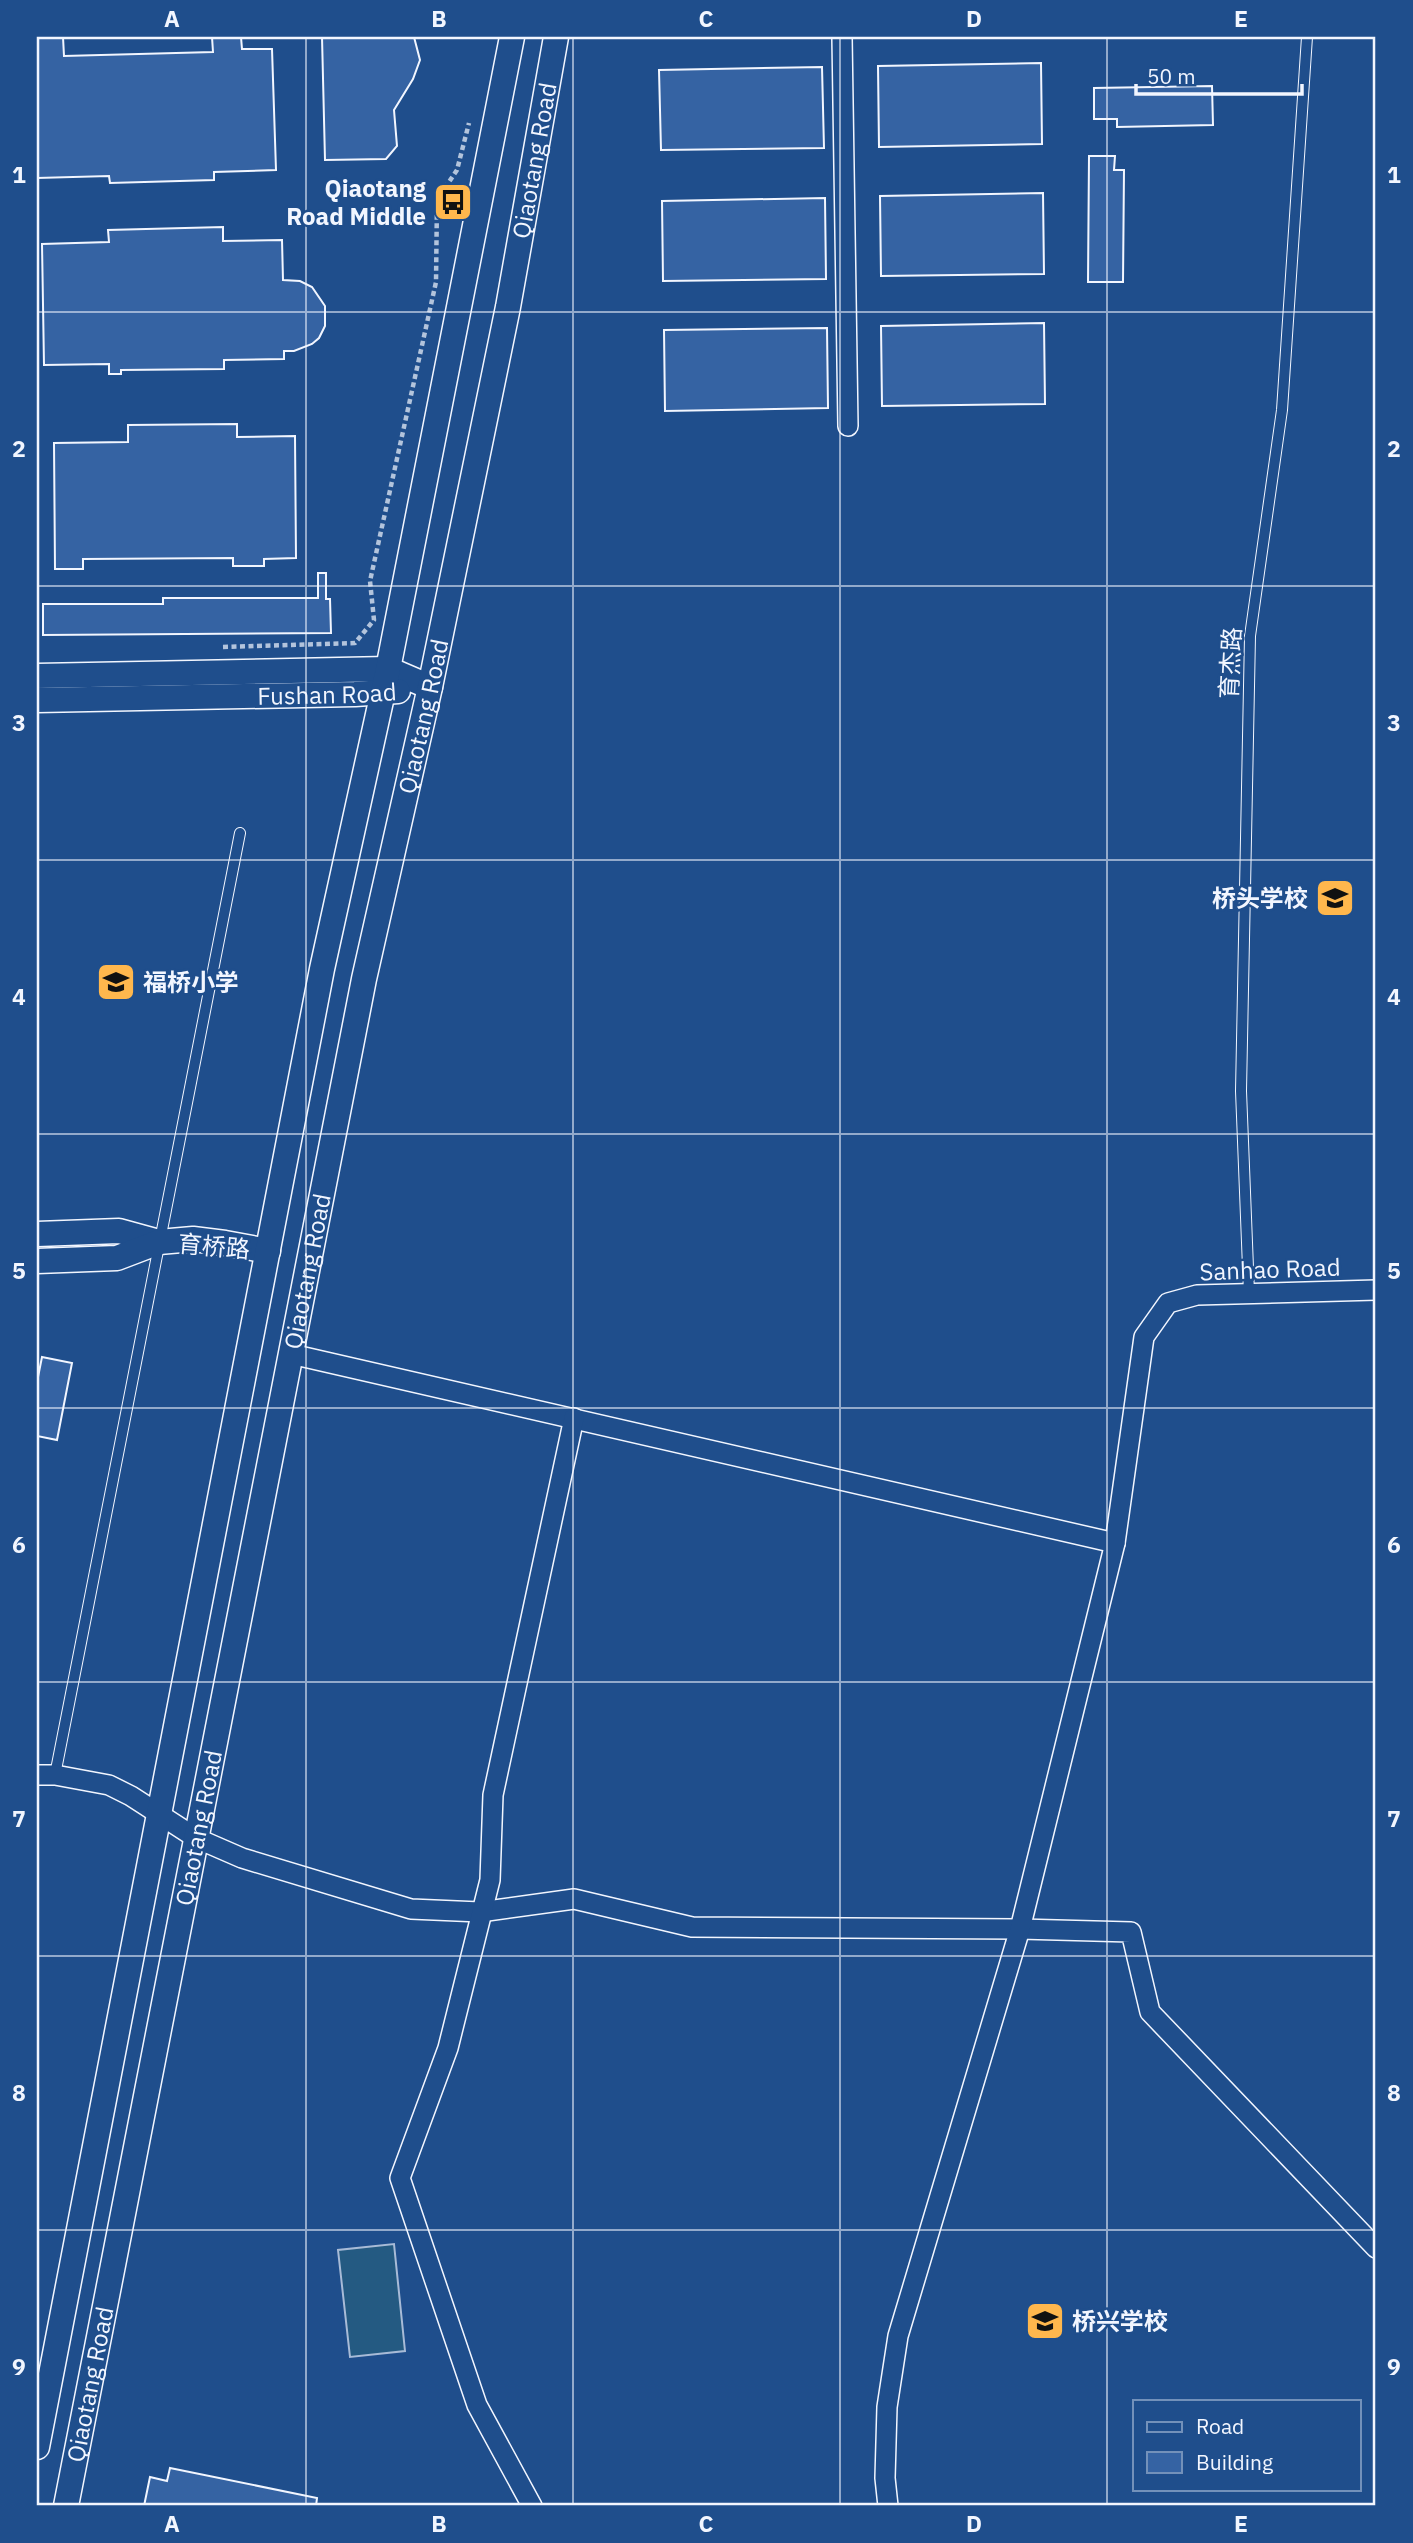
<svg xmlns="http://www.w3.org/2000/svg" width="1413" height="2543" viewBox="0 0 1413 2543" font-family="'IBM Plex Sans','Noto Sans SC',sans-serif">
<rect width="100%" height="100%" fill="#1f4e8c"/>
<!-- green -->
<path fill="#245a82" stroke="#a8bbd7" stroke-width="2" d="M394 2244 405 2351 350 2357 338 2250Z"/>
<!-- building -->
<g fill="#3563a3" stroke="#f2f6ff" stroke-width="2">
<path d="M63 37 64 56 213 52 212 37H241L242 49H272L276 170 214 172V180L110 183 109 176 37 178V38Z"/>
<path d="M322 37H414L420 60 413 79 394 110 397 146 386 159 325 160Z"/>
<path d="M1041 63 1042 144 879 147 878 66Z"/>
<path d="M822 67 824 148 661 150 659 70Z"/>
<path d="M1212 86 1213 125 1117 127V119H1094V88Z"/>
<path d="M1089 156H1115L1114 170H1124L1123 282H1088Z"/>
<path d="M1043 193 1044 274 881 276 880 196Z"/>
<path d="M825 198 826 279 663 281 662 201Z"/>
<path d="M223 227V241L282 240 283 280 300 281 312 287 325 306V326L319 338 312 344 294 351H284V359L224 360V369L121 370V374H109V364L44 365 42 244 109 242 108 230Z"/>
<path d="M1044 323 1045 404 882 406 881 326Z"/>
<path d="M827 328 828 408 665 411 664 330Z"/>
<path d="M237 424V437L295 436 296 558 264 559V566H233V558L83 559V569H55L54 443 128 442V425Z"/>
<path d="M318 573H326V599H330L331 633 43 635V604H163V598H318Z"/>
<path d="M42 1357 72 1363 57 1440 37 1436V1382Z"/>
<path d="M170 2468 317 2498 316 2506H144L150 2477 167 2481Z"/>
</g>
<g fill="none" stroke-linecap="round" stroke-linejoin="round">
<!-- service casing -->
<g stroke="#f2f6ff" stroke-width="12">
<g id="service">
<path d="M1249 1293 1241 1091 1250 636 1282 410 1307 37"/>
<path d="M55 1775 240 833"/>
</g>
</g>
<!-- minor casing -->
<g stroke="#f2f6ff" stroke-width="22">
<g id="minor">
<path d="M842 37 848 426"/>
<path d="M291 1354 1115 1543"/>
<path d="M37 1775H55L109 1785 131 1796 196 1838 242 1858 411 1909 480 1912 574 1899 692 1927 1020 1929 1131 1932 1150 2012 1376 2248"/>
<path d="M532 2506 477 2405 400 2178 448 2048 490 1880 493 1795 574 1418"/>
<path d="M888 2506 885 2478 887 2407 898 2336 1020 1929 1115 1543 1144 1337 1168 1303 1197 1295 1376 1290"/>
</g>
</g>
<!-- tertiary casing -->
<g stroke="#f2f6ff" stroke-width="27">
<g id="tertiary">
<path d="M37 676 388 669 430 687"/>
<path id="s1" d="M37 700 355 694 398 691"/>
<path d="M37 1234 119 1231 159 1242"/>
<path d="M37 1261 117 1258 159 1242 193 1239 225 1243 268 1251"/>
<path d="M37 2447 322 969 388 669 512 37"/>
<path id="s2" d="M66 2506 364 979 430 687 508 307 556 37"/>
</g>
</g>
<!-- path -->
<path stroke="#b3c4dc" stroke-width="4.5" stroke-dasharray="5 3.5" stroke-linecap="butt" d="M223 647 355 643 374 620 370 581 436 282 437 200 457 170 469 123"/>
<!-- service -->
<use href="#service" stroke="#1f4e8c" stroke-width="10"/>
<!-- minor -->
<use href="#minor" stroke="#1f4e8c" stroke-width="19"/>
<!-- tertiary -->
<use href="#tertiary" stroke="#1f4e8c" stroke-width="24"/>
</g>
<!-- grid -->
<path fill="none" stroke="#f2f6ff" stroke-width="2" stroke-opacity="0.55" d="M306 37V2506M573 37V2506M840 37V2506M1107 37V2506M37 312H1376M37 586H1376M37 860H1376M37 1134H1376M37 1408H1376M37 1682H1376M37 1956H1376M37 2230H1376"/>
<!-- icons -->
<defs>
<g id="bus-square" transform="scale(2.0125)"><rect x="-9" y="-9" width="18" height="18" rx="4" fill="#ffb74d" stroke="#1f4e8c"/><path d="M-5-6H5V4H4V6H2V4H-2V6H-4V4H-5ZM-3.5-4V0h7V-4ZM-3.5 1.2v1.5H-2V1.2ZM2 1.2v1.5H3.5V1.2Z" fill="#111"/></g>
<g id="school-square" transform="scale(2.0125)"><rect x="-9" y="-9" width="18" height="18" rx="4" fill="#ffb74d" stroke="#1f4e8c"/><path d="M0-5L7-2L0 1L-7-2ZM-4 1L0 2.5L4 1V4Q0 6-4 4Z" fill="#111"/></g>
</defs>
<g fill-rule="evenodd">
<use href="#bus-square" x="453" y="202"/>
<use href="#school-square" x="1335" y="898"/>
<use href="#school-square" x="116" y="982"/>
<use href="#school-square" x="1045" y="2321"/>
</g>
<g text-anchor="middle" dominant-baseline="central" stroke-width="5" stroke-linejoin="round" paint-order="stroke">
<!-- street labels -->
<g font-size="24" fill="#f2f6ff" stroke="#1f4e8c">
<text stroke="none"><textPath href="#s2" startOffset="2392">Qiaotang Road</textPath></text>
<text transform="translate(1230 663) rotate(-87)">育杰路</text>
<text stroke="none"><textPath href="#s1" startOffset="290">Fushan Road</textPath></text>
<text stroke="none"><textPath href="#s2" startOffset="1825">Qiaotang Road</textPath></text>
<text transform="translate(214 1246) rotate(5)">育桥路</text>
<text transform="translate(1270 1269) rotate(-2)">Sanhao Road</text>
<text stroke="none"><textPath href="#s2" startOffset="1258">Qiaotang Road</textPath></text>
<text stroke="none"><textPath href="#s2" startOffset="691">Qiaotang Road</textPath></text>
<text stroke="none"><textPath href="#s2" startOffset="124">Qiaotang Road</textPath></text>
</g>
<!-- poi labels -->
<g font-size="24" font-weight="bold" fill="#f2f6ff" stroke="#1f4e8c" text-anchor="end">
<text x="426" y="188">Qiaotang<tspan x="426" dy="28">Road Middle</tspan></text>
<text x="1308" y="898">桥头学校</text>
<text x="143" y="982" text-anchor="start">福桥小学</text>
<text x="1072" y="2321" text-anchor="start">桥兴学校</text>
</g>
</g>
<!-- border -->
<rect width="1413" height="2543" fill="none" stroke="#1f4e8c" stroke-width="77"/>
<!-- legend -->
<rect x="1133" y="2400" width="228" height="91" fill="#1f4e8c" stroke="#7391ba" stroke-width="2"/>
<rect x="1147" y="2422" width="35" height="10" fill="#1f4e8c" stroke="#7391ba" stroke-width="2"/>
<text x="1196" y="2434" font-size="21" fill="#f2f6ff">Road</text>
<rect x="1147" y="2452" width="35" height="21" fill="#3563a3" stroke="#7391ba" stroke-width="2"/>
<text x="1196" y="2470" font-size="21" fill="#f2f6ff">Building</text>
<!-- scale -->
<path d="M1136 84v10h166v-10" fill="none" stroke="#f2f6ff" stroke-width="3.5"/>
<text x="1147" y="84" font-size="21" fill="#f2f6ff" stroke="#1f4e8c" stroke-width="5" paint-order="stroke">50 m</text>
<rect x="38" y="38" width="1336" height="2466" fill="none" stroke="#f2f6ff" stroke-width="2.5"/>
<g font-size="23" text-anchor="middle" font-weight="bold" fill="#f2f6ff">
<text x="172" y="27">A</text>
<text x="439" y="27">B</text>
<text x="706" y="27">C</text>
<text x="974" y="27">D</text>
<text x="1241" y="27">E</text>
<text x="19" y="183">1</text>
<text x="1394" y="183">1</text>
<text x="19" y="457">2</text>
<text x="1394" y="457">2</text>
<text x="19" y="731">3</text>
<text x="1394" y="731">3</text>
<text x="19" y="1005">4</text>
<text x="1394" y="1005">4</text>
<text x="19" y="1279">5</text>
<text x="1394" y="1279">5</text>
<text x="19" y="1553">6</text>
<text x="1394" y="1553">6</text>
<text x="19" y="1827">7</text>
<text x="1394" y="1827">7</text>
<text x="19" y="2101">8</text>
<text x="1394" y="2101">8</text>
<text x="19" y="2375">9</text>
<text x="1394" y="2375">9</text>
<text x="172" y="2532">A</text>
<text x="439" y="2532">B</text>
<text x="706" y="2532">C</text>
<text x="974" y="2532">D</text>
<text x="1241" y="2532">E</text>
</g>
</svg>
